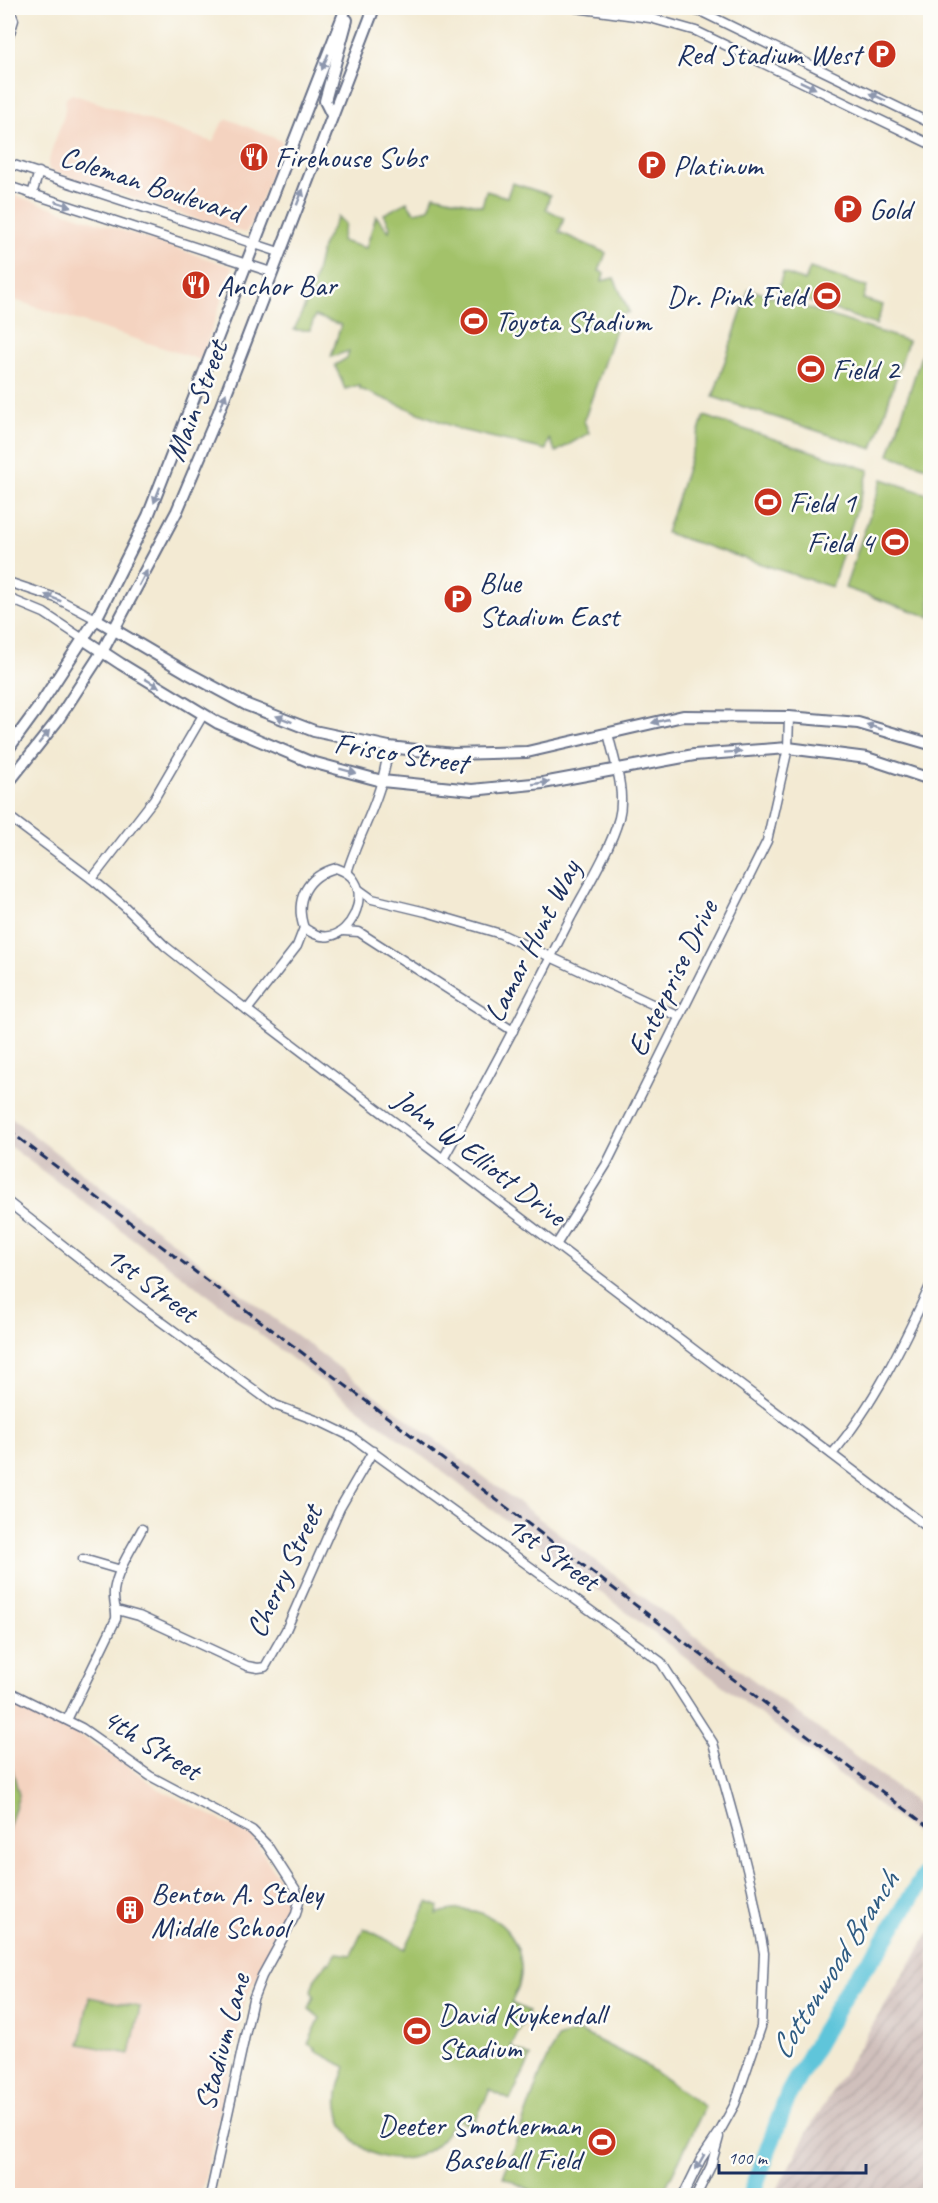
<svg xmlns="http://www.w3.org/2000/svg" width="938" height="2203" viewBox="0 0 938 2203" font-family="Caveat,sans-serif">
<defs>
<pattern id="industrial-furrows" width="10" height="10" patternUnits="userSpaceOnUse" patternTransform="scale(1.5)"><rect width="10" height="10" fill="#d0c0bc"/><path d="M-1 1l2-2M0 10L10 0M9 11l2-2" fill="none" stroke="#b2a5a4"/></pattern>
</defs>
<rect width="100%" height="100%" fill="#fdfcf7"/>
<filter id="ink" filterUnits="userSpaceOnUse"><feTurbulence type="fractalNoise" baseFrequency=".0167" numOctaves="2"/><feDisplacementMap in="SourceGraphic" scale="12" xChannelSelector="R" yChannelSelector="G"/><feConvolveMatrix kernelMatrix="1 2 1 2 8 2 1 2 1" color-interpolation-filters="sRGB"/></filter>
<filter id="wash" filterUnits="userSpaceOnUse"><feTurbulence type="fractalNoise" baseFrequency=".008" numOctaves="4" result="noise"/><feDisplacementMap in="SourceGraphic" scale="24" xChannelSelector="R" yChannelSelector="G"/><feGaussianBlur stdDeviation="1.35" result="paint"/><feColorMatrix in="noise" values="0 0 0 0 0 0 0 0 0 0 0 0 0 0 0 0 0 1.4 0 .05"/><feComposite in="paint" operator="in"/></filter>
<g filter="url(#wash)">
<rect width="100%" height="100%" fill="#f3ead3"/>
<!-- built -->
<g fill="#f4d3c0">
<path d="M72 94 213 142 222 123 228 119 282 141V146L251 226 245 233 205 222 49 170 48 164 53 146 64 116 66 98Z"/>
<path d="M8 193 233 267 201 360 8 298Z"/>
<path d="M8 1699 77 1734 119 1760 159 1789 253 1837 294 1903 245 2002 201 2195H8Z"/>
</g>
<!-- industrial -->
<path fill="url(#industrial-furrows)" d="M930 1931V2195H774L809 2129Z"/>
<!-- railway -->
<path fill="#d0c0bc" d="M8 1115 109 1194 930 1813V1844L431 1463 8 1145Z"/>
<!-- park -->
<g fill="#a3c26b" stroke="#5f7864" stroke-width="1.5">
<path d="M512 183 550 195 546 209 564 218 559 232 606 253 599 271 604 273 602 281 614 278 629 312 620 315 584 421 589 433 556 452 549 439 546 450 461 430 360 389 359 385 345 389 335 365 347 358 349 351 331 357 341 325 315 316 310 330H294L312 290 322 247 338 217 345 224 341 241 366 248 376 216 389 231 390 226 384 214 407 202 414 212 429 209 434 195 482 206 486 191 507 197Z"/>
<path d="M810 268 867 287 863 299 883 305 876 325 824 306 777 292 783 273 805 281Z"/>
<path d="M749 289 908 341 873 449 713 397Z"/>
<path d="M924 347 930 349V468L889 455Z"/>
<path d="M704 416 869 470 832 587 666 533Z"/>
<path d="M882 479 930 495V617L845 588Z"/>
<path d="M8 1764 12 1768 19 1795 8 1831Z"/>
<path d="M428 1902 439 1907 437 1914C478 1898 523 1927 521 1972 521 1983 516 1993 511 2003L529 2011 511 2047 531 2057 510 2100 490 2090 472 2127 455 2118C451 2126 446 2135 440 2141 406 2177 344 2156 338 2107 336 2093 341 2080 346 2067L315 2051 316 2048 308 2044 320 2018 309 2009 314 1996 311 1991 315 1978 328 1962 330 1963 337 1953 351 1955 364 1928 405 1949Z"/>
<path d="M89 1997 140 2007 130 2054 80 2044Z"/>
<path d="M579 2031 639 2061 705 2107 662 2195H541L503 2177 539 2078 557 2038Z"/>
</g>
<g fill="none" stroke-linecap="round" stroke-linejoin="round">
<!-- river -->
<path stroke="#5ec5da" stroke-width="18" d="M751 2196 789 2093 848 1988 879 1949 930 1867"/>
</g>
</g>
<g filter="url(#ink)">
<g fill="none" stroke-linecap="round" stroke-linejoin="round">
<!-- minor casing -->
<g stroke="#677087" stroke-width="11">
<g id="minor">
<path d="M576 8 650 18 696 31 930 144"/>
<path d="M685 8 704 13 930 123"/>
<path d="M8 39 14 20 9 8"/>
<path d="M8 163 279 252"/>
<path d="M8 186 271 272"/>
<path d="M32 194 39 172"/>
<path d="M8 582 56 598 96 619"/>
<path d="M8 598 44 613 83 639"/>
<path d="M8 816 92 879 124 906 165 946 213 984 930 1529"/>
<path d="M336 868C344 871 351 874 355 882 366 899 351 933 330 936 320 938 312 933 304 928 294 899 307 876 336 868Z"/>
<path d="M347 873C356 841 374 812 382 780 385 769 387 758 389 747"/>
<path d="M92 879 154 799 203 715"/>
<path d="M358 889 372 899 426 912 501 934 680 1017"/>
<path d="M343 931 359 932 513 1031"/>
<path d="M247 1010 297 946 304 928"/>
<path d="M443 1159C488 1079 530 999 571 917 586 889 611 848 619 818 626 791 614 760 608 733"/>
<path d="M8 1202 140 1306 275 1405 321 1422 352 1437 661 1662 713 1743 738 1833 752 1889 764 1953 761 2027 735 2104 720 2131 701 2159 683 2196"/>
<path d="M556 1245 606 1165 767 841 788 748 789 717"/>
<path d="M832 1454C874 1405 903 1344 930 1286"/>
<path d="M83 1559 121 1570"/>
<path d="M117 1610 139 1616 247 1666 258 1668 265 1667 286 1630 340 1508 373 1451"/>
<path d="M8 1691 82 1728 150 1776 252 1830 267 1845 296 1890 299 1901 296 1914 262 1976 253 1999 210 2196"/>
<path d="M67 1720 116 1619C117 1609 113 1602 114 1591 117 1570 132 1548 142 1529"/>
<path d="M696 2196 711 2166 719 2137"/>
</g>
</g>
<!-- tertiary casing -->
<g stroke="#677087" stroke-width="14">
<g id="tertiary">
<path d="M96 619 186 672 247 705 314 731 389 747 453 754 527 752 683 716 789 717 858 723 930 744"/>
<path d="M83 639 121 664 218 723 308 761 382 781 472 790 543 783 694 755 788 748 867 758 930 779"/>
</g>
</g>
<!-- secondary casing -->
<g stroke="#677087" stroke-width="14">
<g id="secondary">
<path d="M332 115 325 101 347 20"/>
<path d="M8 749 38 708 96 619 148 516 346 8"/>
<path d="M8 783 57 721 102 652 177 511 218 414 374 8"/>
</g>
</g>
<!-- minor -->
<use href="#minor" stroke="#fff" stroke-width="8"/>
<!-- tertiary -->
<use href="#tertiary" stroke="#fff" stroke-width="10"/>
<!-- secondary -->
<use href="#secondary" stroke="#fff" stroke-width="10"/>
<!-- rail -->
<path stroke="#1b2f5e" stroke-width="3" stroke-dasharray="9 4.5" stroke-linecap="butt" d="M8 1130 930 1828"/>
</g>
<!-- one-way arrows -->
<defs><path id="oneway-solid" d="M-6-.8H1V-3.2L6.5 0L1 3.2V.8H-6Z" transform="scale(1.5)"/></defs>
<g fill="#8d97ae">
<use href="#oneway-solid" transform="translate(325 62) rotate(112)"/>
<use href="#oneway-solid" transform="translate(808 85) rotate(26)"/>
<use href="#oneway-solid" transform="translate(878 97) rotate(-154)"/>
<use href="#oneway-solid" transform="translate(300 197) rotate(-69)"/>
<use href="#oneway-solid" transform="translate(63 204) rotate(18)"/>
<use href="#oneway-solid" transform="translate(223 401) rotate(-69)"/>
<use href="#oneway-solid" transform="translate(157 495) rotate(111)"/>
<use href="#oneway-solid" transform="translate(143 578) rotate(-62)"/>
<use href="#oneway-solid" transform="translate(53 598) rotate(-158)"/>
<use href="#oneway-solid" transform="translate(152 683) rotate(31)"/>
<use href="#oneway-solid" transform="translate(284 719) rotate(-159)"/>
<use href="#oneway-solid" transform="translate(660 721) rotate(167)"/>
<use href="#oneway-solid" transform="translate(874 727) rotate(-164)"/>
<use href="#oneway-solid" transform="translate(44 737) rotate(-51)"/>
<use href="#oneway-solid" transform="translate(733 752) rotate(-4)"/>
<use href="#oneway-solid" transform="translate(348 771) rotate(15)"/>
<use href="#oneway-solid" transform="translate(541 783) rotate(-8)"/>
<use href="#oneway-solid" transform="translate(700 2162) rotate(120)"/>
</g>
</g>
<!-- icons -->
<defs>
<g id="parking-disc" transform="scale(1.5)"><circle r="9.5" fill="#c8321e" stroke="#fdfcf7"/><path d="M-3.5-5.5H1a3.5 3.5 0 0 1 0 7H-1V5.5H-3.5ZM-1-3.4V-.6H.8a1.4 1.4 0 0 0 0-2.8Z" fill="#fff"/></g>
<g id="restaurant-disc" transform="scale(1.5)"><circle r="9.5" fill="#c8321e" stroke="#fdfcf7"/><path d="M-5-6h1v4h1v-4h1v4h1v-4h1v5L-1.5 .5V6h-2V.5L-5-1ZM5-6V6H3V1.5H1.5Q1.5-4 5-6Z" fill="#fff"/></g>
<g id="stadium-disc" transform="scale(1.5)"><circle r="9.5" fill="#c8321e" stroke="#fdfcf7"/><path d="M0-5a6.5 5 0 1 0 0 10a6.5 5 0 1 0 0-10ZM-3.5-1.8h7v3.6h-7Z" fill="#fff"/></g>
<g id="building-disc" transform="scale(1.5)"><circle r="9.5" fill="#c8321e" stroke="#fdfcf7"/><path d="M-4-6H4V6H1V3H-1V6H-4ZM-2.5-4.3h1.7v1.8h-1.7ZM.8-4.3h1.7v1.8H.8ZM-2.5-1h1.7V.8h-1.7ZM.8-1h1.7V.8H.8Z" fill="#fff"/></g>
</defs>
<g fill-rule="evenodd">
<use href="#parking-disc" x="882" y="54"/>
<use href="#restaurant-disc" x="254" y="157"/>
<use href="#parking-disc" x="652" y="165"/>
<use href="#parking-disc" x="848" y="209"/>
<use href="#restaurant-disc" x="196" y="285"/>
<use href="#stadium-disc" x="827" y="296"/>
<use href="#stadium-disc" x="474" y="321"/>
<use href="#stadium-disc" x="811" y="369"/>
<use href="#stadium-disc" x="768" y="502"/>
<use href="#stadium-disc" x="895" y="542"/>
<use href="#parking-disc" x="458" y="599"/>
<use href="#building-disc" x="130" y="1910"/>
<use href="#stadium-disc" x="417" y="2031"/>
<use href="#stadium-disc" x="602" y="2142"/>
</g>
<g text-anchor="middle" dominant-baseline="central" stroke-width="5" stroke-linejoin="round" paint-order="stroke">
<!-- poi labels -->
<g font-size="30" fill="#1b2f5e" stroke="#fdfcf7" text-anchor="start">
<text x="861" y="54" text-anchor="end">Red Stadium West</text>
<text x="275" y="157">Firehouse Subs</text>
<text x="673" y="165">Platinum</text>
<text x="869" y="209">Gold</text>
<text x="217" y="285">Anchor Bar</text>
<text x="806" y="296" text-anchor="end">Dr. Pink Field</text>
<text x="495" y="321">Toyota Stadium</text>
<text x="832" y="369">Field 2</text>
<text x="789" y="502">Field 1</text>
<text x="874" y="542" text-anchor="end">Field 4</text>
<text x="479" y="582">Blue<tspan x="479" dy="34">Stadium East</tspan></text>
<text x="151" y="1893">Benton A. Staley<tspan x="151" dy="34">Middle School</tspan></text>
<text x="438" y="2014">David Kuykendall<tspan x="438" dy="34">Stadium</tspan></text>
<text x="581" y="2125" text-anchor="end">Deeter Smotherman<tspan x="581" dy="34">Baseball Field</tspan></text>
</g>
<!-- street labels -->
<g font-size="30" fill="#1b2f5e" stroke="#fdfcf7">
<text transform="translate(151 184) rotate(18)">Coleman Boulevard</text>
<text transform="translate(196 401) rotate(-69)">Main Street</text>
<text transform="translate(401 753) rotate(9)">Frisco Street</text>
<text transform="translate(532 941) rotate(-63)">Lamar Hunt Way</text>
<text transform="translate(672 978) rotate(-64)">Enterprise Drive</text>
<text transform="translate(480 1157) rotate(37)">John W Elliott Drive</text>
<text transform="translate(152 1284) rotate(37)">1st Street</text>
<text transform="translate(553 1553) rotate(36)">1st Street</text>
<text transform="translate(284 1571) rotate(-65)">Cherry Street</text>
<text transform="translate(152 1744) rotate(32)">4th Street</text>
<text transform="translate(222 2042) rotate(-75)">Stadium Lane</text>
</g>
<!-- water labels -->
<g font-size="32" font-style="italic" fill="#2f5c83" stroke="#fdfcf7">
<text transform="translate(834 1965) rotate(-58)">Cottonwood Branch</text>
</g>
</g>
<!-- margin -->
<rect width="938" height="2203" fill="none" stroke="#fdfcf7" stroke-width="30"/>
<!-- scale -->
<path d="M719 2164v9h147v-9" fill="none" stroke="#1b2f5e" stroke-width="3"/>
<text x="728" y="2164" font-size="18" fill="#1b2f5e" stroke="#fdfcf7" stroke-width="4.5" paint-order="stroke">100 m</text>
</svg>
